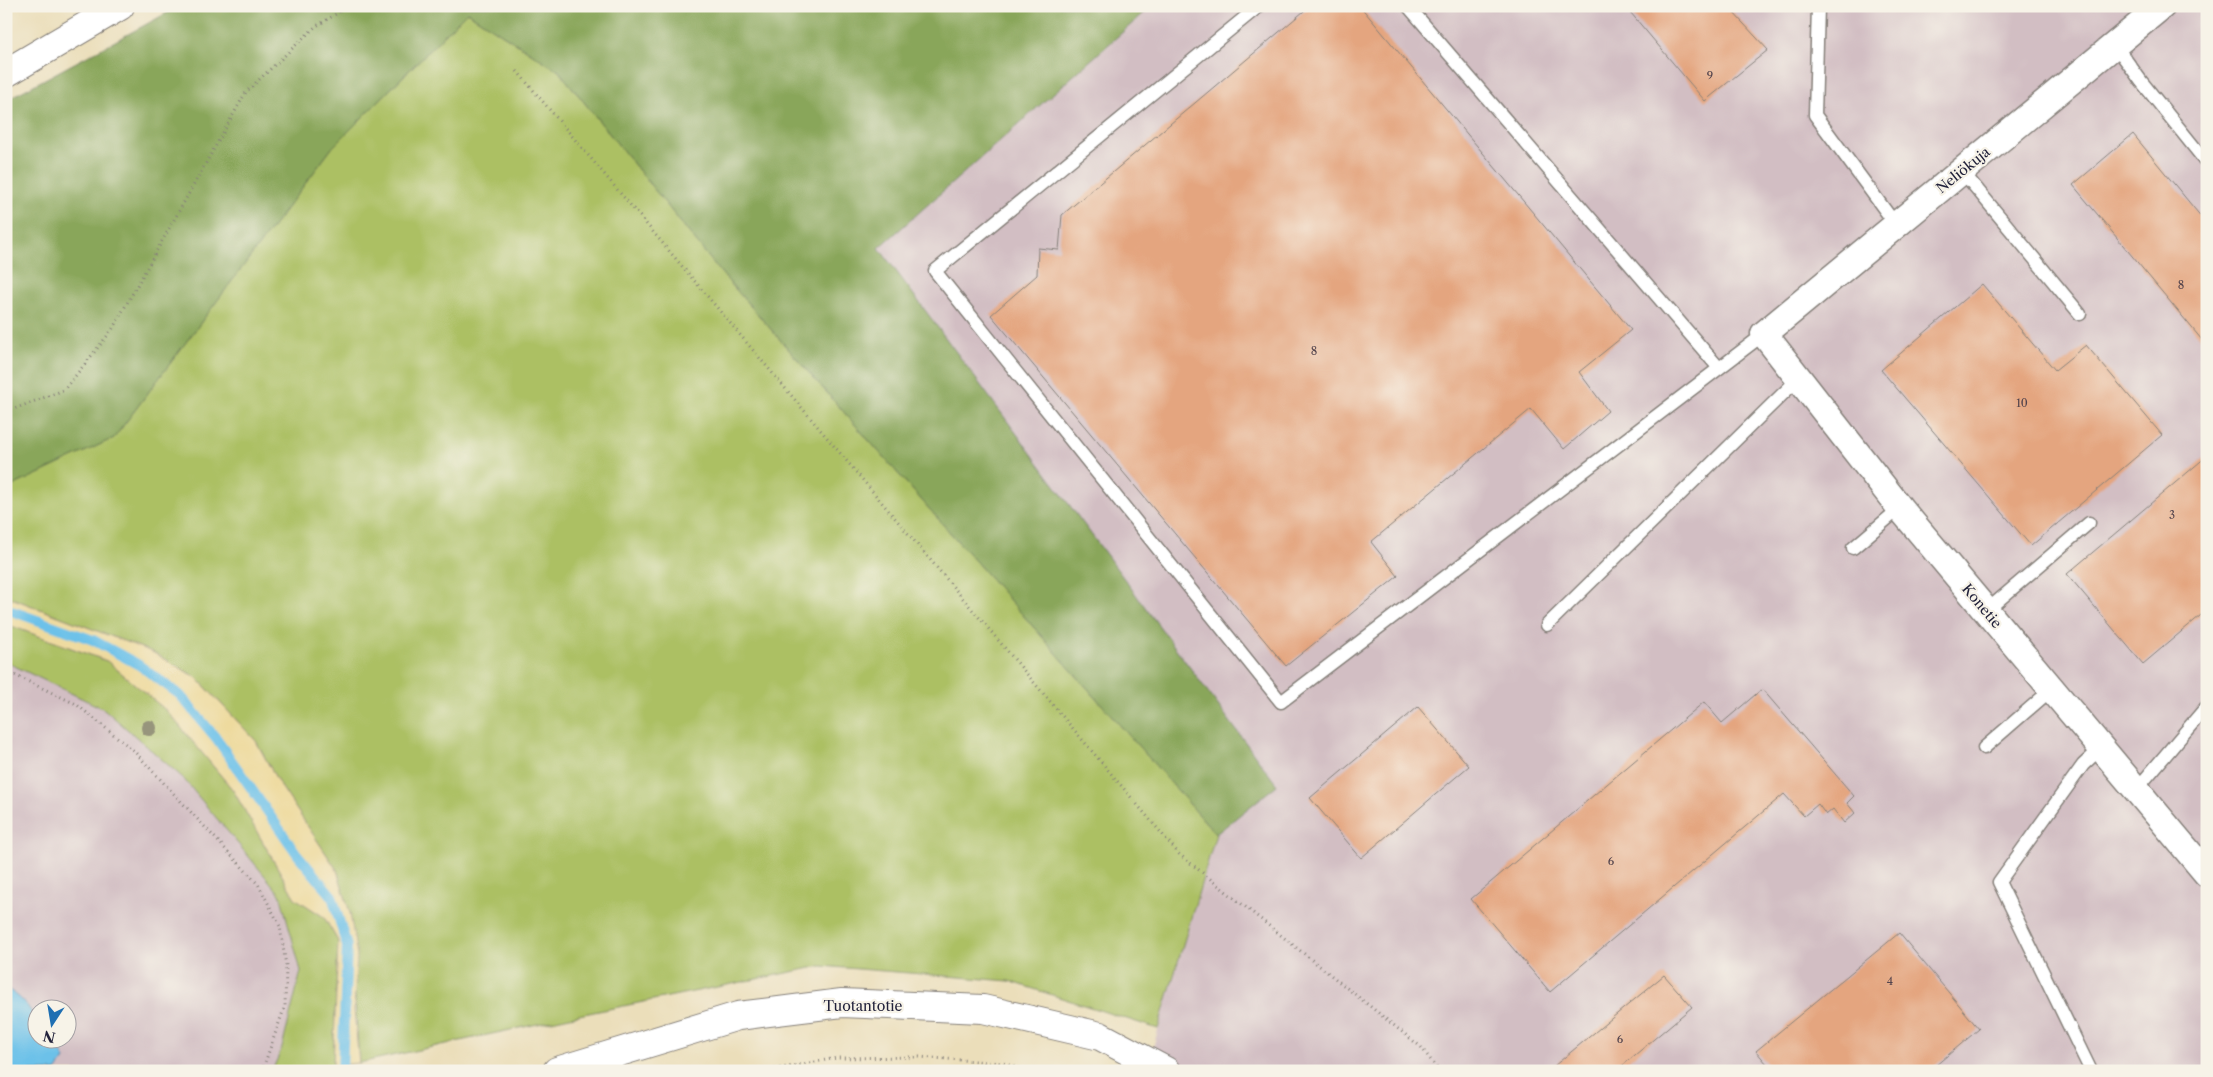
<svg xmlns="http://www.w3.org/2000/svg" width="2213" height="1077" viewBox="0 0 2213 1077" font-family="'Libre Caslon Text',serif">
<rect width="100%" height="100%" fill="#f7f3e8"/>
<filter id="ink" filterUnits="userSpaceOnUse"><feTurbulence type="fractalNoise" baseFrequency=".02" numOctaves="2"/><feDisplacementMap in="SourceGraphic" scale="10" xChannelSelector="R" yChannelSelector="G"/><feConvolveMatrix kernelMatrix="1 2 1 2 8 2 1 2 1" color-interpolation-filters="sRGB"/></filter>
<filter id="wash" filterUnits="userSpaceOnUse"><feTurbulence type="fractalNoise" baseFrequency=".0096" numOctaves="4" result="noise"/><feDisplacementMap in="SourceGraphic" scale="20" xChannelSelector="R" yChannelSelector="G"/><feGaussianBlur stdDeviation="1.12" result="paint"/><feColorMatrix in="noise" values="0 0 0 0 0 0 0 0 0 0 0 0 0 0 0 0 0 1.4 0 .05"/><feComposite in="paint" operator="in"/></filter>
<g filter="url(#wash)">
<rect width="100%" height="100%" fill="#ebdeba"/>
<!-- industrial -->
<g fill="#d2bec3" fill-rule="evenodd">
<path d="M1152 6H2207V1071H1146L1216 834 1276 785 879 248Z"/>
<path d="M6 662 104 709 182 777 280 894 301 971 282 1048 272 1071H6ZM38 1010H68V1040H38Z"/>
</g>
<!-- green -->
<g fill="#acc064" stroke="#677150">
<path d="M467 12 559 71 723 275 1216 834 1158 1029 1009 981 821 966 579 1015 359 1063 350 913 337 870 278 782 256 741 196 677 152 652 6 596V489L114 438 332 148Z"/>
<path d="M6 624 107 661 168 712 233 790 295 898 324 917 338 941 333 1066 327 1071H272L282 1048 301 971 280 894 182 777 104 709 6 662Z"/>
</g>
<!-- forest -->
<path fill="#89a65a" stroke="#56644a" d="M180 6H1152L879 248 1277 785 1216 834 723 275 559 71 467 12 332 148 114 438 6 489V100Z"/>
<!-- sand -->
<path fill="#eeda9e" stroke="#887e6c" d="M6 596 152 652 196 677 256 741 278 782 337 870 350 913 357 956 354 1010 359 1063 333 1066 338 941 324 917 295 898 233 790 168 712 107 661 6 624Z"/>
<!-- water -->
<path fill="#6cc1e9" stroke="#477292" d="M6 988C27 1001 38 1015 38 1040H53L65 1059 56 1071H6Z"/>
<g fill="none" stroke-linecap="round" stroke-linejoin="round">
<!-- stream -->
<path stroke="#6cc1e9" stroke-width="10" d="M6 609 93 640 139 665 180 695 216 738 297 854 332 896 347 946 342 1071"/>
</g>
<g id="blocks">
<!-- building -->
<g fill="#e4a57f">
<path d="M1310 6H1360L1631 330 1579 372 1608 411 1564 449 1531 409 1371 542 1398 576 1286 666 991 315 1037 275 1038 248 1059 250 1062 215Z"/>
<path d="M1625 6H1736L1731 10 1768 50 1705 101Z"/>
<path d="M2133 134 2207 224V346L2073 185Z"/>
<path d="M1982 284 2055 370 2086 345 2162 435 2031 546 1881 370Z"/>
<path d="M2207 456V610L2143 664 2067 574Z"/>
<path d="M1762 689 1854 796 1847 803 1855 813 1844 823 1833 809 1826 815 1818 804 1804 816 1784 794 1550 992 1471 899 1704 702 1722 723Z"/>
<path d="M1418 707 1469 766 1361 858 1310 798Z"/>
<path d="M1899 933 1979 1029 1929 1071H1773L1756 1051Z"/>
<path d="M1664 975 1692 1007 1616 1071H1548Z"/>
</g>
</g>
</g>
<g filter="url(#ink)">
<use href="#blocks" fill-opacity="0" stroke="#86807a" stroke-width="1"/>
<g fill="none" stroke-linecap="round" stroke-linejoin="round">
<!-- lane casing -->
<g stroke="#86807a" stroke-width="15">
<g id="lane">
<path d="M1259 6 935 271 1281 702 1764 334"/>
<path d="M1408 6 1719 368"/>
<path d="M1818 6 1815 115 1896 225"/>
<path d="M2115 45 2141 81 2207 163"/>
<path d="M1962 171 2080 314"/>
<path d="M1853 548 1900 508"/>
<path d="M1986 611 2089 523"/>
<path d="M1547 625 1798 379"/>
<path d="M1984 748 2052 689"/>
<path d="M2136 790 2207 706"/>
<path d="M2091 1071 1999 882 2083 765 2101 748"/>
</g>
</g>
<!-- street casing -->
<g stroke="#86807a" stroke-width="29">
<path id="street" d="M2162 6 1764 334 1900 508 2207 874"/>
</g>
<!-- secondary casing -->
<g stroke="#86807a" stroke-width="30">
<path id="secondary" d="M557 1071 738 1016 842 1003 983 1009 1100 1036 1166 1071"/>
</g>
<!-- primary casing -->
<g stroke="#86807a" stroke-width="30">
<path id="primary" d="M6 73 120 6"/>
</g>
<!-- path -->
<g stroke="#86807a" stroke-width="3" stroke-dasharray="1 4" stroke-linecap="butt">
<path d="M517 71 1179 854 1421 1047 1439 1071"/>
<path d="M6 412 64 390 112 330 246 92 315 27 349 6"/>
<path d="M6 671 76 704 133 750 258 884 280 926 286 966 285 1006 262 1071"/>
<path d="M765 1071 837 1058 919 1057 1003 1063 1030 1071"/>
<path d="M977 1071 988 1062"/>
</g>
<!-- lane -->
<use href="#lane" stroke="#fff" stroke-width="12"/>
<!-- street -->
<use href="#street" stroke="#fff" stroke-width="26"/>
<!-- secondary -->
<use href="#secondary" stroke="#fff" stroke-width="28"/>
<!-- primary -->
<use href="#primary" stroke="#fff" stroke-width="28"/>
</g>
<!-- trees -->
<circle fill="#97957c" cx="149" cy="728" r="8"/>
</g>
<g text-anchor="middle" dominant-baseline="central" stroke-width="4.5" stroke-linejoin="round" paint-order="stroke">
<!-- number labels -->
<g font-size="11" fill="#52434c">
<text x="1710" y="76">9</text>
<text x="2181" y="285">8</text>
<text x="1314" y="351">8</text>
<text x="2022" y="403">10</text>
<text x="2172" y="515">3</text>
<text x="1611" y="861">6</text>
<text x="1890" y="981">4</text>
<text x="1620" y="1039">6</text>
</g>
<!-- street labels -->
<g font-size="14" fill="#22223b" stroke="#f7f3e8">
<text transform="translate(1963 170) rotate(-39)">Neliökuja</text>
<text transform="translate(1982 606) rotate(50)">Konetie</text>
<text x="863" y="1006">Tuotantotie</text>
</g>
</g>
<!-- margin -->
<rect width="2213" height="1077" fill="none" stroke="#f7f3e8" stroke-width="25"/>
<!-- north arrow -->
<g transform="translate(52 1024) rotate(192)"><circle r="24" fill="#f7f3e8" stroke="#a29fa3"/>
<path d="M0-4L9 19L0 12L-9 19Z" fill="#1f6fb2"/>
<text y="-8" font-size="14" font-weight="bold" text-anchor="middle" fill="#22223b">N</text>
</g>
</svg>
